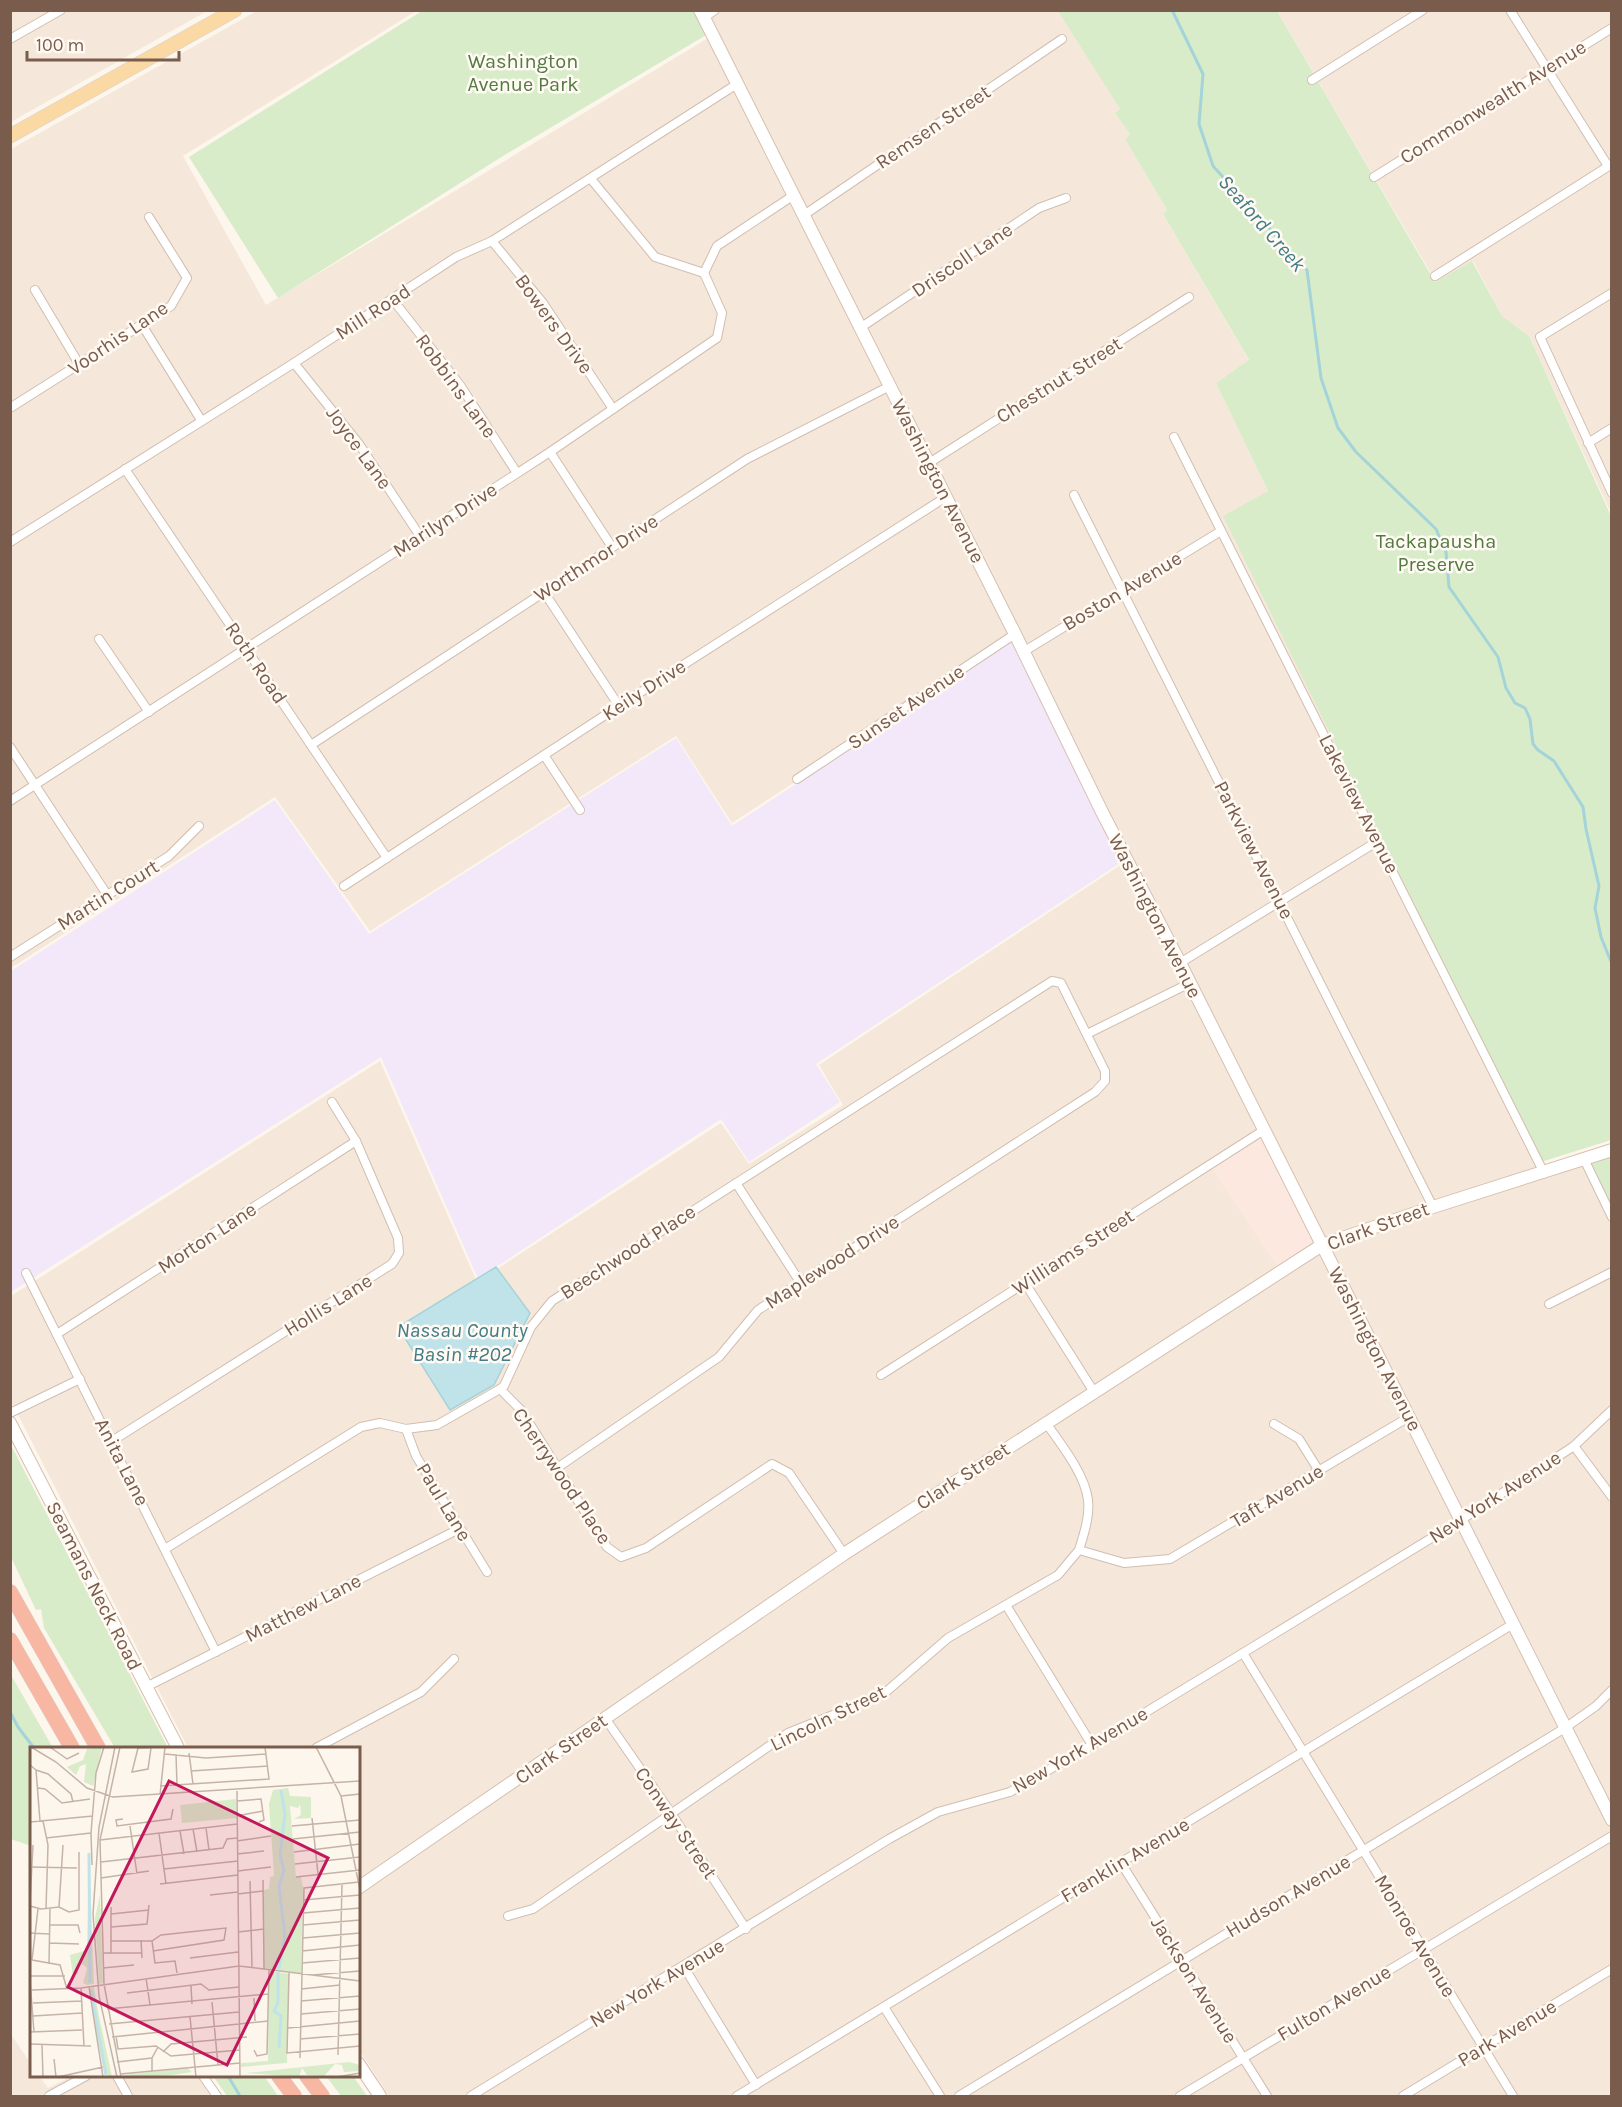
<svg xmlns="http://www.w3.org/2000/svg" width="1622" height="2107" viewBox="0 0 1622 2107" font-family="Karla,sans-serif">
<rect width="100%" height="100%" fill="#fdf6ec"/>
<!-- residential -->
<g fill="#f5e8da">
<path d="M11 11H207L11 122Z"/>
<path d="M257 11H416L183 156 266 305 718 32 707 11H1058L1076 38 1120 109 1115 113 1130 134 1125 139 1167 210 1163 214 1249 361 1216 383 1268 491 1224 517 1548 1176 1590 1164 1611 1209V2096H389L359 2050 358 1748H188L11 1401V1296L380 1061 477 1282 721 1123 749 1164 843 1105 819 1065 1122 864 1014 639 732 823 676 736 370 931 275 797 11 968V149Z"/>
<path d="M1277 11H1611V513L1529 336 1502 316 1473 261 1436 282Z"/>
<path d="M10 2033 31 2064 32 2076H39L48 2088 72 2076H205L220 2096H11Z"/>
</g>
<!-- commercial -->
<path fill="#fde8e0" d="M1264 1133 1319 1244 1279 1270 1211 1167Z"/>
<!-- education -->
<path fill="#f3e8fa" d="M1013 641 1120 863 816 1064 840 1102 749 1162 721 1119 478 1279 381 1057 11 1292V971L275 800 369 934 676 738 732 826Z"/>
<!-- green -->
<g fill="#d8ecc9">
<path d="M422 11H696L708 34 503 156 278 298 189 157Z"/>
<path d="M1058 11H1277L1435 282 1472 261 1502 316 1529 336 1611 516V1140L1541 1162 1223 516 1268 491 1216 383 1249 360 1163 214 1167 210 1125 139 1130 134 1115 113 1120 109Z"/>
<path d="M1611 1157V1209L1590 1164Z"/>
<path d="M11 1445 168 1748H115L44 1628 41 1609 36 1610 11 1557Z"/>
<path d="M11 1675 53 1748H32L31 1846 11 1839Z"/>
<path d="M213 2076H264L278 2096H227Z"/>
<path d="M326 2076H353L367 2096H341Z"/>
</g>
<!-- water -->
<path fill="#bfe3e8" stroke="#a5d3da" stroke-width="1.5" d="M496 1267 530 1313 494 1385 450 1410 398 1327Z"/>
<g fill="none" stroke-linecap="round" stroke-linejoin="round">
<!-- stream -->
<g stroke="#a5d3da" stroke-width="3">
<path d="M1172 10 1203 74 1199 124 1213 166 1307 270 1321 378 1338 428 1356 452 1436 529 1446 552 1449 587 1498 657 1506 688 1515 703 1525 708 1530 719 1533 744 1538 750 1554 761 1583 807 1586 829 1599 886 1595 908 1601 937 1612 964"/>
<path d="M10 1712 18 1727 34 1748"/>
<path d="M228 2076 240 2096"/>
</g>
<!-- street casing -->
<g stroke="#d1beb0" stroke-width="10">
<g id="street">
<path d="M1510 10 1608 166"/>
<path d="M704 18 715 10"/>
<path d="M10 39 61 10"/>
<path d="M1312 80 1423 10"/>
<path d="M1374 177 1612 28"/>
<path d="M591 179 655 257 704 273"/>
<path d="M804 215 1062 39"/>
<path d="M492 241 543 303 613 409"/>
<path d="M1435 276 1612 164"/>
<path d="M35 290 79 364"/>
<path d="M1612 293 1540 337 1612 493"/>
<path d="M393 300 460 385 517 473"/>
<path d="M142 325 201 420"/>
<path d="M860 328 1039 208 1066 198"/>
<path d="M294 363 359 444 420 536"/>
<path d="M10 408 171 306 187 278 149 217"/>
<path d="M1174 437 1543 1171"/>
<path d="M1588 443 1612 428"/>
<path d="M550 452 612 547"/>
<path d="M929 463 1189 297"/>
<path d="M125 469 387 858"/>
<path d="M1074 495 1433 1207"/>
<path d="M10 542 294 363 456 257 492 241 737 84"/>
<path d="M544 592 619 706"/>
<path d="M99 639 149 712"/>
<path d="M1023 652 1221 531"/>
<path d="M311 745 747 459 890 386"/>
<path d="M10 747 108 896"/>
<path d="M544 755 580 810"/>
<path d="M797 779 1015 634"/>
<path d="M10 801 550 452 717 338 722 313 704 273 717 246 794 195"/>
<path d="M344 886 619 706 946 497"/>
<path d="M10 957 169 856 199 826"/>
<path d="M1180 963 1378 841"/>
<path d="M1087 1034 1190 983"/>
<path d="M1584 1159 1612 1217"/>
<path d="M736 1183 800 1282"/>
<path d="M26 1273 216 1652"/>
<path d="M1025 1283 1094 1392"/>
<path d="M1549 1304 1612 1272"/>
<path d="M57 1334 356 1141"/>
<path d="M881 1375 1264 1130"/>
<path d="M500 1389 521 1410 607 1547 621 1557 646 1548 772 1464 789 1473 844 1554"/>
<path d="M10 1413 80 1379"/>
<path d="M1046 1423C1060 1443 1085 1474 1088 1500 1090 1516 1084 1534 1079 1550"/>
<path d="M1274 1424 1299 1439 1319 1471"/>
<path d="M406 1429 416 1456 487 1572"/>
<path d="M112 1441 392 1264 399 1253 398 1238 356 1141 332 1102"/>
<path d="M1574 1446 1612 1497"/>
<path d="M165 1549 361 1427 380 1423 406 1429 437 1425 500 1389 504 1386 531 1327 552 1301 1052 981 1061 983 1105 1071V1081L1095 1092 758 1310 719 1357 557 1468"/>
<path d="M1006 1605 1092 1745"/>
<path d="M1243 1653 1513 2096"/>
<path d="M146 1687 459 1529"/>
<path d="M605 1718 671 1813 746 1929"/>
<path d="M316 1748 421 1692 454 1659"/>
<path d="M1121 1863 1267 2096"/>
<path d="M508 1916 533 1909 788 1733 848 1709 887 1691 948 1638 1058 1575 1079 1550 1124 1563 1170 1559 1409 1417"/>
<path d="M684 1967 756 2085"/>
<path d="M884 2007 940 2096"/>
<path d="M117 2076 128 2096"/>
<path d="M203 2076 217 2096"/>
<path d="M49 2096 86 2076"/>
<path d="M471 2096 889 1839 938 1812 1010 1792 1092 1745 1461 1520 1574 1446 1612 1410"/>
<path d="M737 2096 1513 1624"/>
<path d="M959 2096 1565 1728 1596 1706 1612 1690"/>
<path d="M1180 2096 1612 1836"/>
<path d="M1403 2096 1612 1969"/>
</g>
</g>
<!-- secondary casing -->
<g stroke="#d6c0b0" stroke-width="14">
<g id="secondary">
<path d="M700 10 1015 634 1102 812 1180 963 1612 1820"/>
<path d="M10 1423 178 1748"/>
<path d="M358 1888 844 1554 1322 1245 1433 1207 1612 1150"/>
<path d="M358 2063 380 2096"/>
</g>
</g>
<!-- primary casing -->
<g stroke="#dad1cd" stroke-width="15">
<path id="primary" d="M10 136 235 10"/>
</g>
<!-- highway casing -->
<g stroke="#dad1cd" stroke-width="16">
<g id="highway">
<path d="M10 1592 98 1748"/>
<path d="M10 1640 72 1748"/>
<path d="M279 2076 294 2096"/>
<path d="M307 2076 322 2096"/>
</g>
</g>
<!-- street -->
<use href="#street" stroke="#fff" stroke-width="8"/>
<!-- secondary -->
<use href="#secondary" stroke="#fff" stroke-width="12"/>
<!-- primary -->
<use href="#primary" stroke="#fbd9a5" stroke-width="14"/>
<!-- highway -->
<use href="#highway" stroke="#f7b7a3" stroke-width="15"/>
</g>
<g text-anchor="middle" dominant-baseline="central" stroke-width="5" stroke-linejoin="round" paint-order="stroke">
<!-- park labels -->
<g font-size="20" fill="#537a41" stroke="#fffaf3">
<text x="523" y="61">Washington<tspan x="523" dy="23">Avenue Park</tspan></text>
<text x="1436" y="541">Tackapausha<tspan x="1436" dy="23">Preserve</tspan></text>
</g>
<!-- street labels -->
<g font-size="20" fill="#7a5c4d" stroke="#fffaf3">
<text transform="translate(1493 102) rotate(-32)">Commonwealth Avenue</text>
<text transform="translate(933 127) rotate(-34)">Remsen Street</text>
<text transform="translate(962 260) rotate(-34)">Driscoll Lane</text>
<text transform="translate(373 312) rotate(-33)">Mill Road</text>
<text transform="translate(554 324) rotate(54)">Bowers Drive</text>
<text transform="translate(118 338) rotate(-34)">Voorhis Lane</text>
<text transform="translate(1059 380) rotate(-32)">Chestnut Street</text>
<text transform="translate(456 386) rotate(54)">Robbins Lane</text>
<text transform="translate(359 448) rotate(54)">Joyce Lane</text>
<text transform="translate(938 481) rotate(63)">Washington Avenue</text>
<text transform="translate(445 520) rotate(-33)">Marilyn Drive</text>
<text transform="translate(596 558) rotate(-33)">Worthmor Drive</text>
<text transform="translate(1122 591) rotate(-31)">Boston Avenue</text>
<text transform="translate(256 663) rotate(56)">Roth Road</text>
<text transform="translate(644 690) rotate(-33)">Keily Drive</text>
<text transform="translate(906 707) rotate(-34)">Sunset Avenue</text>
<text transform="translate(1359 804) rotate(63)">Lakeview Avenue</text>
<text transform="translate(1254 850) rotate(63)">Parkview Avenue</text>
<text transform="translate(108 895) rotate(-32)">Martin Court</text>
<text transform="translate(1155 916) rotate(63)">Washington Avenue</text>
<text transform="translate(1378 1226) rotate(-20)">Clark Street</text>
<text transform="translate(207 1238) rotate(-33)">Morton Lane</text>
<text transform="translate(628 1252) rotate(-33)">Beechwood Place</text>
<text transform="translate(1073 1252) rotate(-33)">Williams Street</text>
<text transform="translate(832 1262) rotate(-33)">Maplewood Drive</text>
<text transform="translate(328 1305) rotate(-32)">Hollis Lane</text>
<text transform="translate(1375 1349) rotate(63)">Washington Avenue</text>
<text transform="translate(122 1462) rotate(63)">Anita Lane</text>
<text transform="translate(562 1476) rotate(56)">Cherrywood Place</text>
<text transform="translate(963 1476) rotate(-33)">Clark Street</text>
<text transform="translate(1277 1496) rotate(-31)">Taft Avenue</text>
<text transform="translate(1495 1497) rotate(-33)">New York Avenue</text>
<text transform="translate(444 1502) rotate(59)">Paul Lane</text>
<text transform="translate(94 1586) rotate(63)">Seamans Neck Road</text>
<text transform="translate(303 1608) rotate(-27)">Matthew Lane</text>
<text transform="translate(828 1718) rotate(-26)">Lincoln Street</text>
<text transform="translate(561 1749) rotate(-35)">Clark Street</text>
<text transform="translate(1080 1750) rotate(-30)">New York Avenue</text>
<text transform="translate(676 1823) rotate(56)">Conway Street</text>
<text transform="translate(1125 1860) rotate(-31)">Franklin Avenue</text>
<text transform="translate(1288 1896) rotate(-31)">Hudson Avenue</text>
<text transform="translate(1415 1936) rotate(59)">Monroe Avenue</text>
<text transform="translate(1194 1980) rotate(58)">Jackson Avenue</text>
<text transform="translate(657 1983) rotate(-31)">New York Avenue</text>
<text transform="translate(1334 2003) rotate(-31)">Fulton Avenue</text>
<text transform="translate(1507 2033) rotate(-31)">Park Avenue</text>
</g>
<!-- water labels -->
<g font-size="21" font-style="italic" fill="#437c86" stroke="#fffaf3">
<text transform="translate(1262 223) rotate(49)">Seaford Creek</text>
<text x="462" y="1330">Nassau County<tspan x="462" dy="24">Basin #202</tspan></text>
</g>
</g>
<!-- overview -->
<g transform="translate(30 1747)">
<rect width="330" height="330" fill="#fdf6ec"/>
<path d="M72 0 63 39 54 35 56 17 50 19 46 28 37 20 53 13 57 2ZM258 41 260 49 281 50V71L264 72 271 68 270 57 268 61 260 59 266 130H271L273 140 271 227 234 221V143L239 142 240 130 244 129 239 57 243 43ZM206 52 207 71 152 76 150 58ZM59 103 64 237 57 238 53 236 57 221 48 214V227L43 229 40 208 57 203ZM70 147 73 236 69 237 65 171ZM239 224 259 227 257 316 279 314 211 320V316L238 314ZM64 240 69 269 82 330H74L79 328 74 326 62 259 60 241ZM319 315 330 318V324L314 325 312 318 305 317 294 329 277 328 272 321 269 330 216 326ZM157 321 162 325 128 330 93 328Z" fill="#d8ecc9"/>
<path fill="none" stroke="#bfe3e8" stroke-width="3" d="M59 106 60 236M249 222 255 189 249 140 254 123 250 108 255 67 251 43M248 225V256L244 264 251 269 249 301M61 242 76 328"/>
<path fill="none" stroke="#c5b3a7" stroke-width="1.5" d="M1 0 26 15 57 41 83 50 330 34M20 0 37 12 49 6M85 0 69 80 63 167 69 249 87 330M90 0 70 93 74 237 91 330M286 0 311 49 330 143M108 1 102 25 118 22 121 1M108 1 127 0M159 6 163 37M135 7 176 11 236 7M146 7 147 38M0 18 6 23 10 74M6 23 18 27 41 47 43 55M161 24 238 19M130 39 239 32 235 0M8 41 15 42 32 56 60 52M207 44 210 330M130 48 135 0M311 49 330 47M207 54 231 52 234 73 229 75M207 69 233 64M282 71 288 127M93 72 86 73 87 79 141 72 143 62M13 74 18 98 16 162M0 75 63 69M100 79 107 127M262 79 330 73M176 81 179 103M163 82 167 105M150 84 154 107M61 86 66 26 74 0M61 86 62 118M129 86 136 137M16 91 61 86M263 92 330 85M70 93 207 77M207 94 241 89M264 105 330 97M207 107 234 104M71 115 193 101 197 92 207 91M265 117 330 110M0 120 47 121M134 122 208 114M208 124 241 120M266 130 330 123M71 131 119 124M233 133 234 222M220 134 222 221M130 137 208 128M208 147 233 144M180 148 208 145M273 153 330 148M0 155 3 98M0 159 11 162 29 160 39 165 49 163V105M29 160 33 98M81 160V206M273 166 330 161M81 167 119 163M20 178H48L50 186M273 178 330 173M81 180 117 177 119 158M208 185 234 182M0 186 19 187M273 191 330 186M111 193 112 211M81 194H122L131 188 196 181 194 193 123 204M122 194 125 216 145 214 147 226M19 196 49 197M272 204 330 198M73 206H111M160 211 208 205M2 213 30 218 37 242M2 213 8 162M272 216 330 211M19 217 20 161M73 221 104 218M259 226 257 306 330 299M283 228 330 224M0 229H35M116 231 120 258M0 234 4 285M161 239 162 257M59 240 73 330M51 241 54 299M271 242 310 238M2 243 51 241 209 219 330 234M97 246 171 237 179 243 209 240M224 251 225 274M271 254 330 249M182 255 188 318M3 256 52 254M77 262 238 247M271 267 330 262M3 269 52 266M160 270 166 330M79 277 209 265M258 281 330 274M0 285 52 283M86 289 88 302 126 299 141 309 210 303M82 290 238 274M270 292 330 287M0 297 61 299M12 298 13 330M224 303 227 309 237 307 239 223M133 305 141 297 217 290M308 308 312 137M270 311 274 141 329 135M24 312 26 330M87 315 122 311M122 324V311L128 300M90 327 210 316M28 330 73 320M307 330 330 326"/>
<path fill="#c2185b" fill-opacity="0.15" stroke="#c2185b" stroke-width="3" d="M139 34 298 111 197 318 38 240Z"/>
<rect width="330" height="330" fill="none" stroke="#7a5c4d" stroke-width="3"/>
</g>
<!-- border -->
<rect width="1622" height="2107" fill="none" stroke="#7a5c4d" stroke-width="24"/>
<!-- scale -->
<path d="M27 51v9h152v-9" fill="none" stroke="#7a5c4d" stroke-width="3"/>
<text x="36" y="51" font-size="18" fill="#7a5c4d" stroke="#fffaf3" stroke-width="4.5" paint-order="stroke">100 m</text>
</svg>
